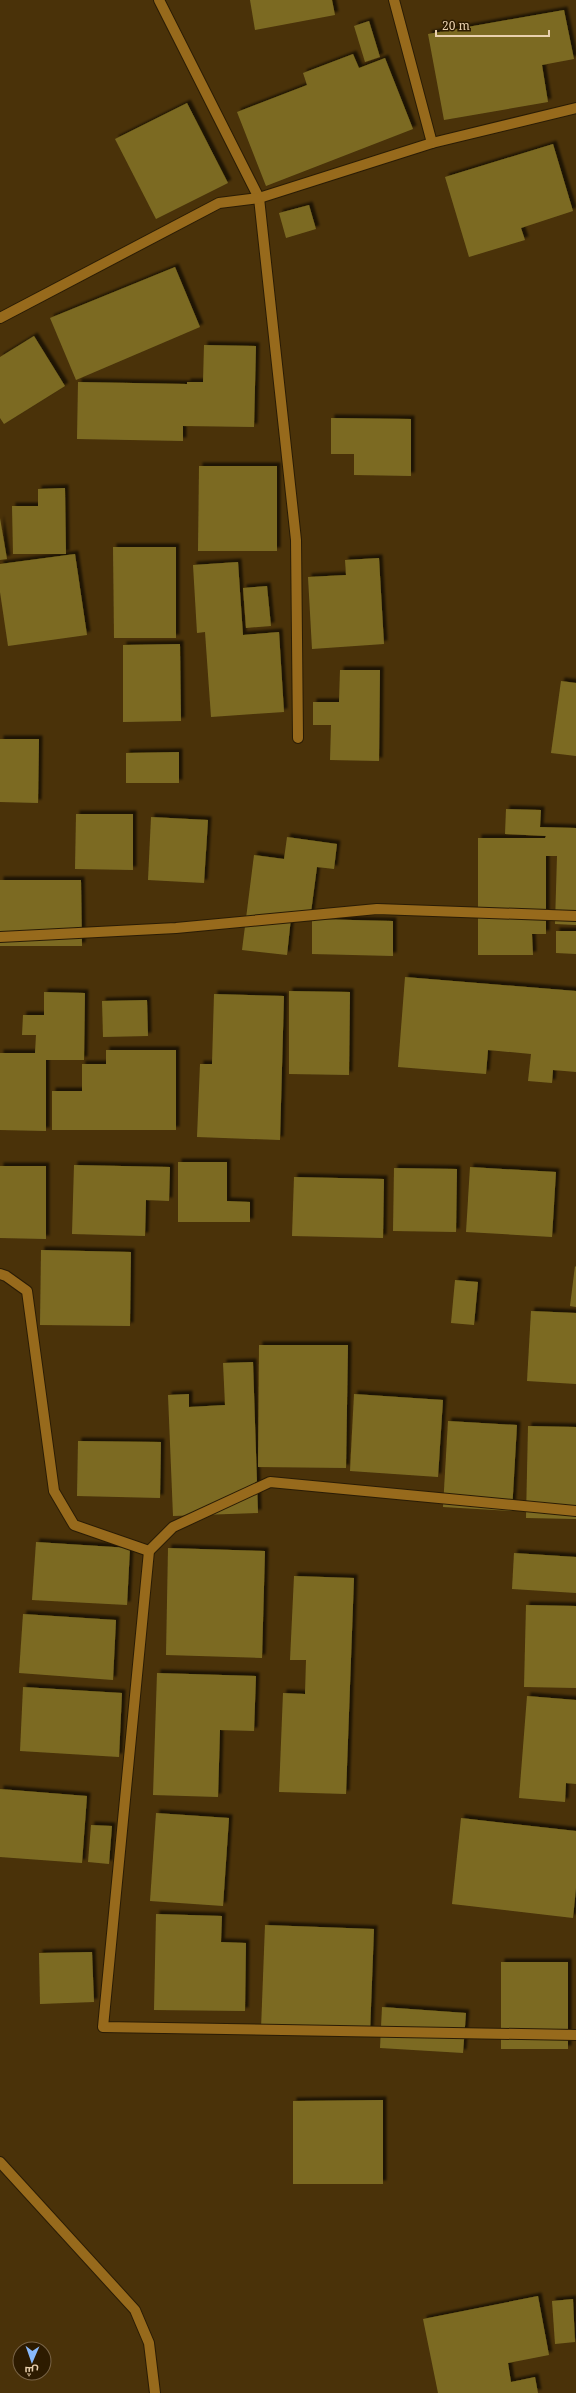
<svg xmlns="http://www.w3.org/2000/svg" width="576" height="2393" viewBox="0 0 576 2393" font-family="'Noto Serif',Cairo,serif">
<defs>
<filter id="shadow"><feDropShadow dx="3.5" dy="-3.5" stdDeviation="1" flood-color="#0009"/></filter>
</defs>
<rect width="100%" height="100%" fill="#4a3209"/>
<!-- building -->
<g fill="#7b6b24" filter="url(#shadow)">
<path d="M250 0H332L335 15 255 30Z"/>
<path d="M564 10 574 59 542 65 548 102 444 120 428 34Z"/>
<path d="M369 21 380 57 365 62 354 26Z"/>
<path d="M353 54 359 68 385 58 413 129 266 186 237 112 307 85 303 73Z"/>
<path d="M187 103 228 183 156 219 115 139Z"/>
<path d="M553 144 573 211 521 228 525 240 469 257 445 177Z"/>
<path d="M309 205 316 229 286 238 279 213Z"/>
<path d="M175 267 200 327 76 380 50 318Z"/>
<path d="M34 336 65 386 4 424 0 418V357Z"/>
<path d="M204 345 256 346 254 427 183 426V441L77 439 78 382 187 384V382H203Z"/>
<path d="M331 418 411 419V476L354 475V454H331Z"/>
<path d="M199 466H277V551H198Z"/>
<path d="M65 488 66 554H13L12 506H38V489Z"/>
<path d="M0 518 7 559 0 560Z"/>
<path d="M113 547H176V638H114Z"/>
<path d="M75 554 87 635 8 646 0 592V564Z"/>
<path d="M379 558 384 644 312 649 308 577 346 575 345 560Z"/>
<path d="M238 562 243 635 279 632 284 712 211 717 205 632 197 633 193 565Z"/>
<path d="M267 586 271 626 246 628 243 588Z"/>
<path d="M180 644 181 721 123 722V645Z"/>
<path d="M340 670H380L379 761 330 760 331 725H313V702H339Z"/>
<path d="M561 681 576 683V756L551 753Z"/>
<path d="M0 739H39L38 803 0 802Z"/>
<path d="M179 752V783H126V753Z"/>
<path d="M506 809 541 810 540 827 576 828V925L555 924 557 856H546V934H532L533 955H478V838H545L546 836 505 834Z"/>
<path d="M76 814H133V870L75 869Z"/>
<path d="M151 817 208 820 204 883 148 880Z"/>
<path d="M287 837 337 844 334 869 317 867 310 920 291 918 287 955 242 950 254 855 284 859Z"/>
<path d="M0 880H81L82 946H0Z"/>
<path d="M312 919 393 921V956L312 954Z"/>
<path d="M556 931H576V954L556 953Z"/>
<path d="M405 977 576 991V1072L553 1070 552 1083 528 1081 531 1054 488 1050 486 1074 398 1067Z"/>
<path d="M289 991 350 992 349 1075 289 1074Z"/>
<path d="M44 992 85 993 84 1060H46V1131L0 1130V1053H35L36 1035H22L23 1015H44Z"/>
<path d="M214 994 284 996 280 1140 197 1137 200 1064H212Z"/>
<path d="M147 1000 148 1036 103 1037 102 1001Z"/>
<path d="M106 1050H176V1130H52V1091H82V1064H106Z"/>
<path d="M178 1162H227V1201L250 1202V1222H178Z"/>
<path d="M74 1165 170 1167 169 1201 146 1200 145 1236 72 1234Z"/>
<path d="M0 1166H46V1239L0 1238Z"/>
<path d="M470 1167 556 1172 552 1237 466 1232Z"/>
<path d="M394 1168 457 1169 456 1232 393 1231Z"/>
<path d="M294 1177 384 1179 383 1238 292 1236Z"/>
<path d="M41 1250 131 1252 130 1326 40 1325Z"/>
<path d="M575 1266 576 1267V1307L570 1306Z"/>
<path d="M455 1280 478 1282 474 1325 451 1323Z"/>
<path d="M531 1311 576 1313V1384L527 1381Z"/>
<path d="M259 1345H348L346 1468 258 1467Z"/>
<path d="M253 1362 258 1513 173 1516 168 1395 189 1394V1407L225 1405 223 1363Z"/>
<path d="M354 1394 443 1400 438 1477 350 1471Z"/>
<path d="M448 1421 517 1425 512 1511 443 1507Z"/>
<path d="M528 1426 576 1427V1519L526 1518Z"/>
<path d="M78 1441 161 1442 160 1498 77 1496Z"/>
<path d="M36 1542 130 1548 127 1605 32 1600Z"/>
<path d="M168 1548 265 1551 262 1658 166 1655Z"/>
<path d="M514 1553 576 1557V1593L512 1589Z"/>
<path d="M294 1576 354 1578 346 1794 279 1792 283 1693 305 1694 306 1660H290Z"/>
<path d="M526 1605 576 1606V1688L524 1687Z"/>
<path d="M23 1614 116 1620 113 1680 19 1673Z"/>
<path d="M157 1673 256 1676 254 1731 220 1730 218 1797 153 1795Z"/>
<path d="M23 1687 122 1693 119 1757 20 1751Z"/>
<path d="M527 1696 576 1700V1784L566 1783 565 1802 519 1798Z"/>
<path d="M0 1789 87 1796 82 1863 0 1857Z"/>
<path d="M156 1813 229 1818 223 1906 150 1901Z"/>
<path d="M461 1818 576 1831V1888L573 1918 452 1904Z"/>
<path d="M91 1825 112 1826 109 1864 88 1862Z"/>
<path d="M156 1914 222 1916 221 1942 246 1943 245 2011 154 2010Z"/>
<path d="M265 1925 374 1929 370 2033 261 2029Z"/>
<path d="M92 1952 94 2002 40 2004 39 1953Z"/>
<rect x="501" y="1962" width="67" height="87"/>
<path d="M382 2007 466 2013 463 2053 380 2048Z"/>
<path d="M383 2100V2184H293V2101Z"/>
<path d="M538 2296 549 2355 508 2363 511 2382 535 2377 538 2393H438L423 2319Z"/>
<path d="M573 2299 575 2342 555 2344 552 2301Z"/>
</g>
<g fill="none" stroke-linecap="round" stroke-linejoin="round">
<!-- street casing -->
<g stroke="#2a1c05" stroke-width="12">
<g id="street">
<path d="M159 0 259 198 296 540 298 738"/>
<path d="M394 0 432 143"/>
<path d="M0 318 219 203 259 198 432 143 576 108"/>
<path d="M0 937 176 928 377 909 576 916"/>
<path d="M0 1274 6 1276 27 1291 54 1491 74 1525 149 1551"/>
<path d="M576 1511 270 1482 173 1527 149 1551 103 2027 576 2035"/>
<path d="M0 2162 135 2310 149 2343 155 2393"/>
</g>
</g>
<!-- street -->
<use href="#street" stroke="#976a1c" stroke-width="10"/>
</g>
<!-- north arrow -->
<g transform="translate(32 2361) rotate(182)"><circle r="19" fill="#2d1b00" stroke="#786346"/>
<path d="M0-3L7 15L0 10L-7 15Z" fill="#89bafc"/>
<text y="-6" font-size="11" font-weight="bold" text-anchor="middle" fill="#e9d0ae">ش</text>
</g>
<!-- scale -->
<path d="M436 30v6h113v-6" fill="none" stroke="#e9d0ae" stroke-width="2"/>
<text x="442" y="30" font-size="12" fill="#e9d0ae" stroke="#2d1b00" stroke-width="3" paint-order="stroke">20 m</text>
</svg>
